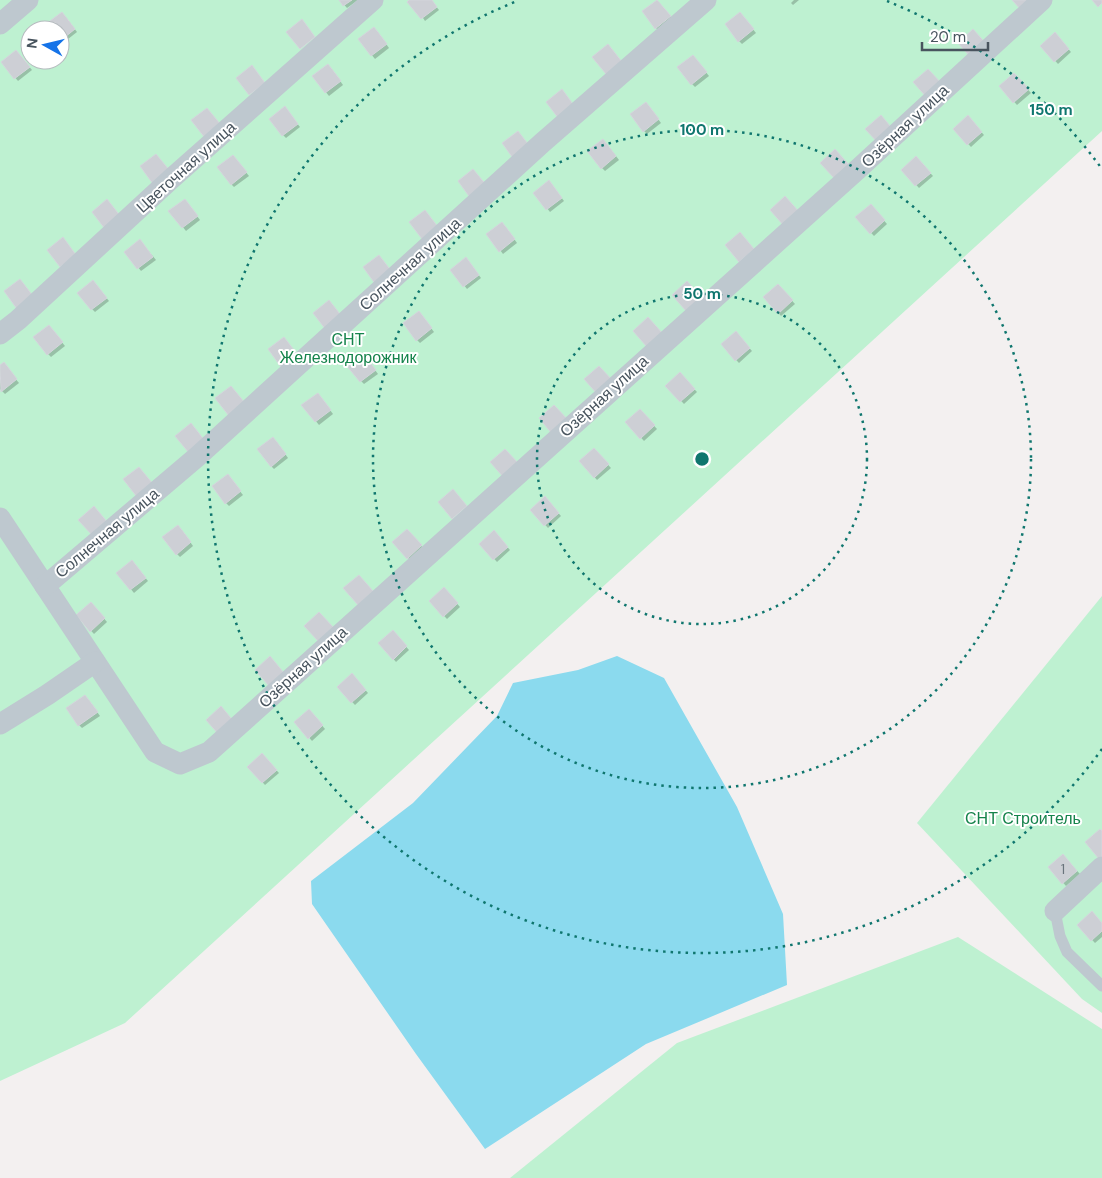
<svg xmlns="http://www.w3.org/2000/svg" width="1102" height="1178" viewBox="0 0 1102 1178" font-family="'DM Sans',sans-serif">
<rect width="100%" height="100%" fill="#f3f0f0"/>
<!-- green -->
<g fill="#bef1d1" fill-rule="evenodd">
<path d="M0 0H1102V131L125 1023 0 1081ZM30 30H60V60H30Z"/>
<path d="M1102 596V1013L1082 999 917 823Z"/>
<path d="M958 937 1102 1029V1178H510L677 1043Z"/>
</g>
<!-- water -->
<path fill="#8bdaee" d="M617 656 664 678 737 807 783 914 787 985 646 1044 485 1149 416 1054 312 904 311 881 413 803 497 716 513 683 578 670Z"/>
<!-- shadow -->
<g fill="#0003">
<path d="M340 0H358L347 8Z"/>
<path d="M411 0H431L439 10 425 21Z"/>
<path d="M794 0H799L793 5 791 3Z"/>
<path d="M658 1 673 20 659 31 656 28Z"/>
<path d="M65 16 77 32 63 43 60 41V30H52Z"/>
<path d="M743 17 756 33 742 44 739 41Z"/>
<path d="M377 31 389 48 375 59 359 39Z"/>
<path d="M1055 34 1071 52 1058 64 1042 46Z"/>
<path d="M19 54 32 70 18 81 2 62Z"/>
<path d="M696 60 709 76 695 87 692 84Z"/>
<path d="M331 68 343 85 329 96 313 76Z"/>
<path d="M1014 74 1031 93 1017 105 1000 86Z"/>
<path d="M648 106 661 123 647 134 644 131Z"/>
<path d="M287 111 300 127 286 138 283 135Z"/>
<path d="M968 117 984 135 971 147 954 129Z"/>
<path d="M606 143 619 160 605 171 602 168Z"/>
<path d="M916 158 933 176 919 188 903 170Z"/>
<path d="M236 160 249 176 234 187 231 184Z"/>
<path d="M552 185 564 201 550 212 535 193Z"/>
<path d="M187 203 200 220 186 231 170 211Z"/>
<path d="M871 206 887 224 874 236 857 218Z"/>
<path d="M505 226 517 243 503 254 488 234Z"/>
<path d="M143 244 156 260 141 271 126 252Z"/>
<path d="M469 262 481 278 467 289 452 270Z"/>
<path d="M96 285 109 301 95 312 92 309Z"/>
<path d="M778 285 795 304 781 316 765 297Z"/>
<path d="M422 316 434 332 420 343 417 340Z"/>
<path d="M52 330 65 346 51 357 48 354Z"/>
<path d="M736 333 752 351 739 363 722 345Z"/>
<path d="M365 357 378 374 364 384 361 381Z"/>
<path d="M3 364 19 383 5 394 0 389V367Z"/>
<path d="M680 374 697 392 684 404 667 386Z"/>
<path d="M320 397 333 414 319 425 303 405Z"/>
<path d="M640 411 657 429 644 441 627 422Z"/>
<path d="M276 441 288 458 274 469 271 466Z"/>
<path d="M594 450 611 468 597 480 581 461Z"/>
<path d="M230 479 243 495 229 506 226 503Z"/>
<path d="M545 498 561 516 548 528 532 510Z"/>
<path d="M181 529 193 546 180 557 177 554Z"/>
<path d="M407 531 424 549 411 561 394 542Z"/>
<path d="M494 532 510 550 497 562 481 544Z"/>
<path d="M135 565 148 581 134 593 118 573Z"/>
<path d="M444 589 460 607 447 619 430 601Z"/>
<path d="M91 603 107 622 94 634 77 615Z"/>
<path d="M393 632 409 650 396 662 380 643Z"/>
<path d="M352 675 368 693 355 705 338 687Z"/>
<path d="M88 699 100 716 82 728 79 725Z"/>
<path d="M309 710 325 729 312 741 296 722Z"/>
<path d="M262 755 279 773 265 785 249 767Z"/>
<path d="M1066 859 1080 874 1066 886 1050 868Z"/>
<path d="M1102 924V937L1095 943 1078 925Z"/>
</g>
<!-- building -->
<g fill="#cdcfd5" stroke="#d4d6dc">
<path d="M339 0H352L343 6Z"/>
<path d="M409 0H432L437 7 421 19 407 2Z"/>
<path d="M657 0 671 16 655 29 642 11Z"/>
<path d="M1012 0H1035L1022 11Z"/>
<path d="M1092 0H1102V3L1098 7Z"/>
<path d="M62 12 75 29 60 41V30H50L46 24Z"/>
<path d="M740 12 754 29 738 42 725 24Z"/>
<path d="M302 19 315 37 300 49 286 32Z"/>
<path d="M374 27 387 44 371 56 358 39Z"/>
<path d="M973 29 988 46 972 59 958 43Z"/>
<path d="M1055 32 1069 49 1054 62 1040 46Z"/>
<path d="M608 44 622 62 606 74 592 57Z"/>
<path d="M16 50 30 67 14 79 1 62Z"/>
<path d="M693 55 707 72 691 85 677 67Z"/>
<path d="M328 64 341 81 325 93 312 76Z"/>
<path d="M252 65 265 83 249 95 236 78Z"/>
<path d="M928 69 943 85 928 99 913 82Z"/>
<path d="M1014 73 1029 89 1013 103 999 86Z"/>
<path d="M562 89 575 107 559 119 546 102Z"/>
<path d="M646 102 659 119 643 132 630 114Z"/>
<path d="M285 106 298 124 282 136 269 119Z"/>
<path d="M207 108 221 125 205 138 191 120Z"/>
<path d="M881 115 895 132 880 145 865 129Z"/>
<path d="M968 115 982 132 967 145 953 129Z"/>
<path d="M518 131 531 148 515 161 502 143Z"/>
<path d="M603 139 616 156 601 169 587 151Z"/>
<path d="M835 149 850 166 835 179 820 163Z"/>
<path d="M156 154 170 171 153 184 140 166Z"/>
<path d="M233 155 247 172 231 185 217 167Z"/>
<path d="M916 156 931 173 915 186 901 170Z"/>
<path d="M473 169 487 186 471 199 458 181Z"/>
<path d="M549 180 562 198 546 210 533 193Z"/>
<path d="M785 196 800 213 784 226 770 210Z"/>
<path d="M107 199 121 217 105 229 92 212Z"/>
<path d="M185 199 198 216 182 228 168 211Z"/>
<path d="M871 204 885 220 870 234 855 217Z"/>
<path d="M425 210 438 227 422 239 409 222Z"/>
<path d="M502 222 515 239 499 252 486 234Z"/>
<path d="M740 232 754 249 739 262 725 245Z"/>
<path d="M63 237 76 255 60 267 47 250Z"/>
<path d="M140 239 153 257 137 269 124 252Z"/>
<path d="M379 255 392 272 376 285 363 267Z"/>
<path d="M466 257 479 275 463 287 450 270Z"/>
<path d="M20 279 33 296 17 309 4 291Z"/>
<path d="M93 280 107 298 91 310 77 293Z"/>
<path d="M687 281 702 298 686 311 672 295Z"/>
<path d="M778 284 793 300 778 314 763 297Z"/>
<path d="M329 300 343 318 326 330 313 313Z"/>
<path d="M419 311 432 328 416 341 403 323Z"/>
<path d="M648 317 663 334 647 347 633 331Z"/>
<path d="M49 325 63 342 47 355 33 337Z"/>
<path d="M736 331 750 348 735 361 721 344Z"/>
<path d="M284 337 297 354 281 367 268 349Z"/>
<path d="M362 353 376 370 360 382 346 365Z"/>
<path d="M4 362 17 379 1 392 0 365Z"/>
<path d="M599 366 614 382 598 395 584 379Z"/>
<path d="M680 372 695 389 680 402 665 386Z"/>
<path d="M231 386 245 403 229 416 215 398Z"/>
<path d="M318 393 331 410 315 422 301 405Z"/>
<path d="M554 405 569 421 553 435 539 418Z"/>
<path d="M640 409 655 425 640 439 625 422Z"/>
<path d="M191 423 205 441 189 453 175 436Z"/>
<path d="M273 437 286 454 271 467 257 449Z"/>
<path d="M594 448 609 464 594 478 579 461Z"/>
<path d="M505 449 520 465 505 479 490 462Z"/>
<path d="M139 467 153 484 137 497 123 479Z"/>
<path d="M228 474 241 491 225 504 212 486Z"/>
<path d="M453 489 467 506 452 519 438 502Z"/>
<path d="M545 496 559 513 544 526 530 510Z"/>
<path d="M94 506 108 523 93 536 78 520Z"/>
<path d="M178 525 191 542 176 555 162 537Z"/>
<path d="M407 529 422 545 407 559 392 542Z"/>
<path d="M494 530 508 547 493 560 479 544Z"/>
<path d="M132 560 146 578 130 590 116 573Z"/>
<path d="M359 575 373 591 358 605 343 588Z"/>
<path d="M444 587 458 603 443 617 429 601Z"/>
<path d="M91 602 105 618 90 632 76 615Z"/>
<path d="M319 612 334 628 319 642 304 626Z"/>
<path d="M393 630 407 646 393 660 378 643Z"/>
<path d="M270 656 284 673 269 686 255 670Z"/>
<path d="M352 673 366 690 351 703 337 687Z"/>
<path d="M85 695 98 712 78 726 66 708Z"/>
<path d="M221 706 235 723 220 736 206 720Z"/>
<path d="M309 709 323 725 308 739 294 722Z"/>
<path d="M262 753 277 770 262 783 247 767Z"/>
<path d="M1100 829 1102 831V856L1099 859 1085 842Z"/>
<path d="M1063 854 1077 871 1062 884 1048 867Z"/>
<path d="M1092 911 1102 923V931L1091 941 1077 925Z"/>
</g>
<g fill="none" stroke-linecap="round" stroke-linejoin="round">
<!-- lane -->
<path stroke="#bec8cf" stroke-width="11" d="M1055 911 1060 936 1067 952 1102 986"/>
<!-- street -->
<g stroke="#bec8cf" stroke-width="21">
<path d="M0 24 28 0"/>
<path d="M0 334 18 320 171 179 373 0"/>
<path d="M0 518 155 752 180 764 209 752 857 170 1042 0"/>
<path d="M45 586 198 456 542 143 706 0"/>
<path d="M0 724 47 695 95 662"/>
<path d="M1055 911 1102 867"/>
</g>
</g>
<!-- distance rings -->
<g fill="none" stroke="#0f766e" stroke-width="2.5" stroke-dasharray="2.5 5">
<circle cx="702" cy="459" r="165"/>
<circle cx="702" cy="459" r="329"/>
<path d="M1102 749A494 494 0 1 1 517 1M887 1A494 494 0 0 1 1102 169"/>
</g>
<g text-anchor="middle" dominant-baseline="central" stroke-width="4" stroke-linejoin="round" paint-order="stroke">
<!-- number labels -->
<g font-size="14" fill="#69737c">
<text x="1063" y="869">1</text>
</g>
<!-- street labels -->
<g font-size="16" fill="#48545e" stroke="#fff">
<text transform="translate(905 126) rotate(-43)">Озёрная улица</text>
<text transform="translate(186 167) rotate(-42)">Цветочная улица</text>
<text transform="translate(410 264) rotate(-42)">Солнечная улица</text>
<text transform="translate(604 396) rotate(-42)">Озёрная улица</text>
<text transform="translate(107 533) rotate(-40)">Солнечная улица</text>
<text transform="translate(303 667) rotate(-42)">Озёрная улица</text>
</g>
<!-- park labels -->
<g font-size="16" fill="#15834b" stroke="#fff">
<text x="348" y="339">СНТ<tspan x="348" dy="18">Железнодорожник</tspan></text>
<text x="1023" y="818">СНТ Строитель</text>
</g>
</g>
<circle cx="702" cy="459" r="8" fill="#0f766e" stroke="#fff" stroke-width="2.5"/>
<g font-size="15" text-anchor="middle" font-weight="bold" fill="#0f766e" stroke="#fff" stroke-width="4" stroke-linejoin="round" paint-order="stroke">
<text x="1051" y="115">150 m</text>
<text x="702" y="135">100 m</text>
<text x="702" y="299">50 m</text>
</g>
<!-- north arrow -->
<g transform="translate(45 45) rotate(278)"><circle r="24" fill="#ffffff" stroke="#b6bbbf"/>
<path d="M0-4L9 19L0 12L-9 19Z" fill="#1573e8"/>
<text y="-8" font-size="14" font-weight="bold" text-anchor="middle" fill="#48545e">N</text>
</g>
<!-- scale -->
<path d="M922 42v8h66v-8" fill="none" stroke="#48545e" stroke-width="2.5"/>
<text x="930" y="42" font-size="15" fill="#48545e" stroke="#ffffff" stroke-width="4" paint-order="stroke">20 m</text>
</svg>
